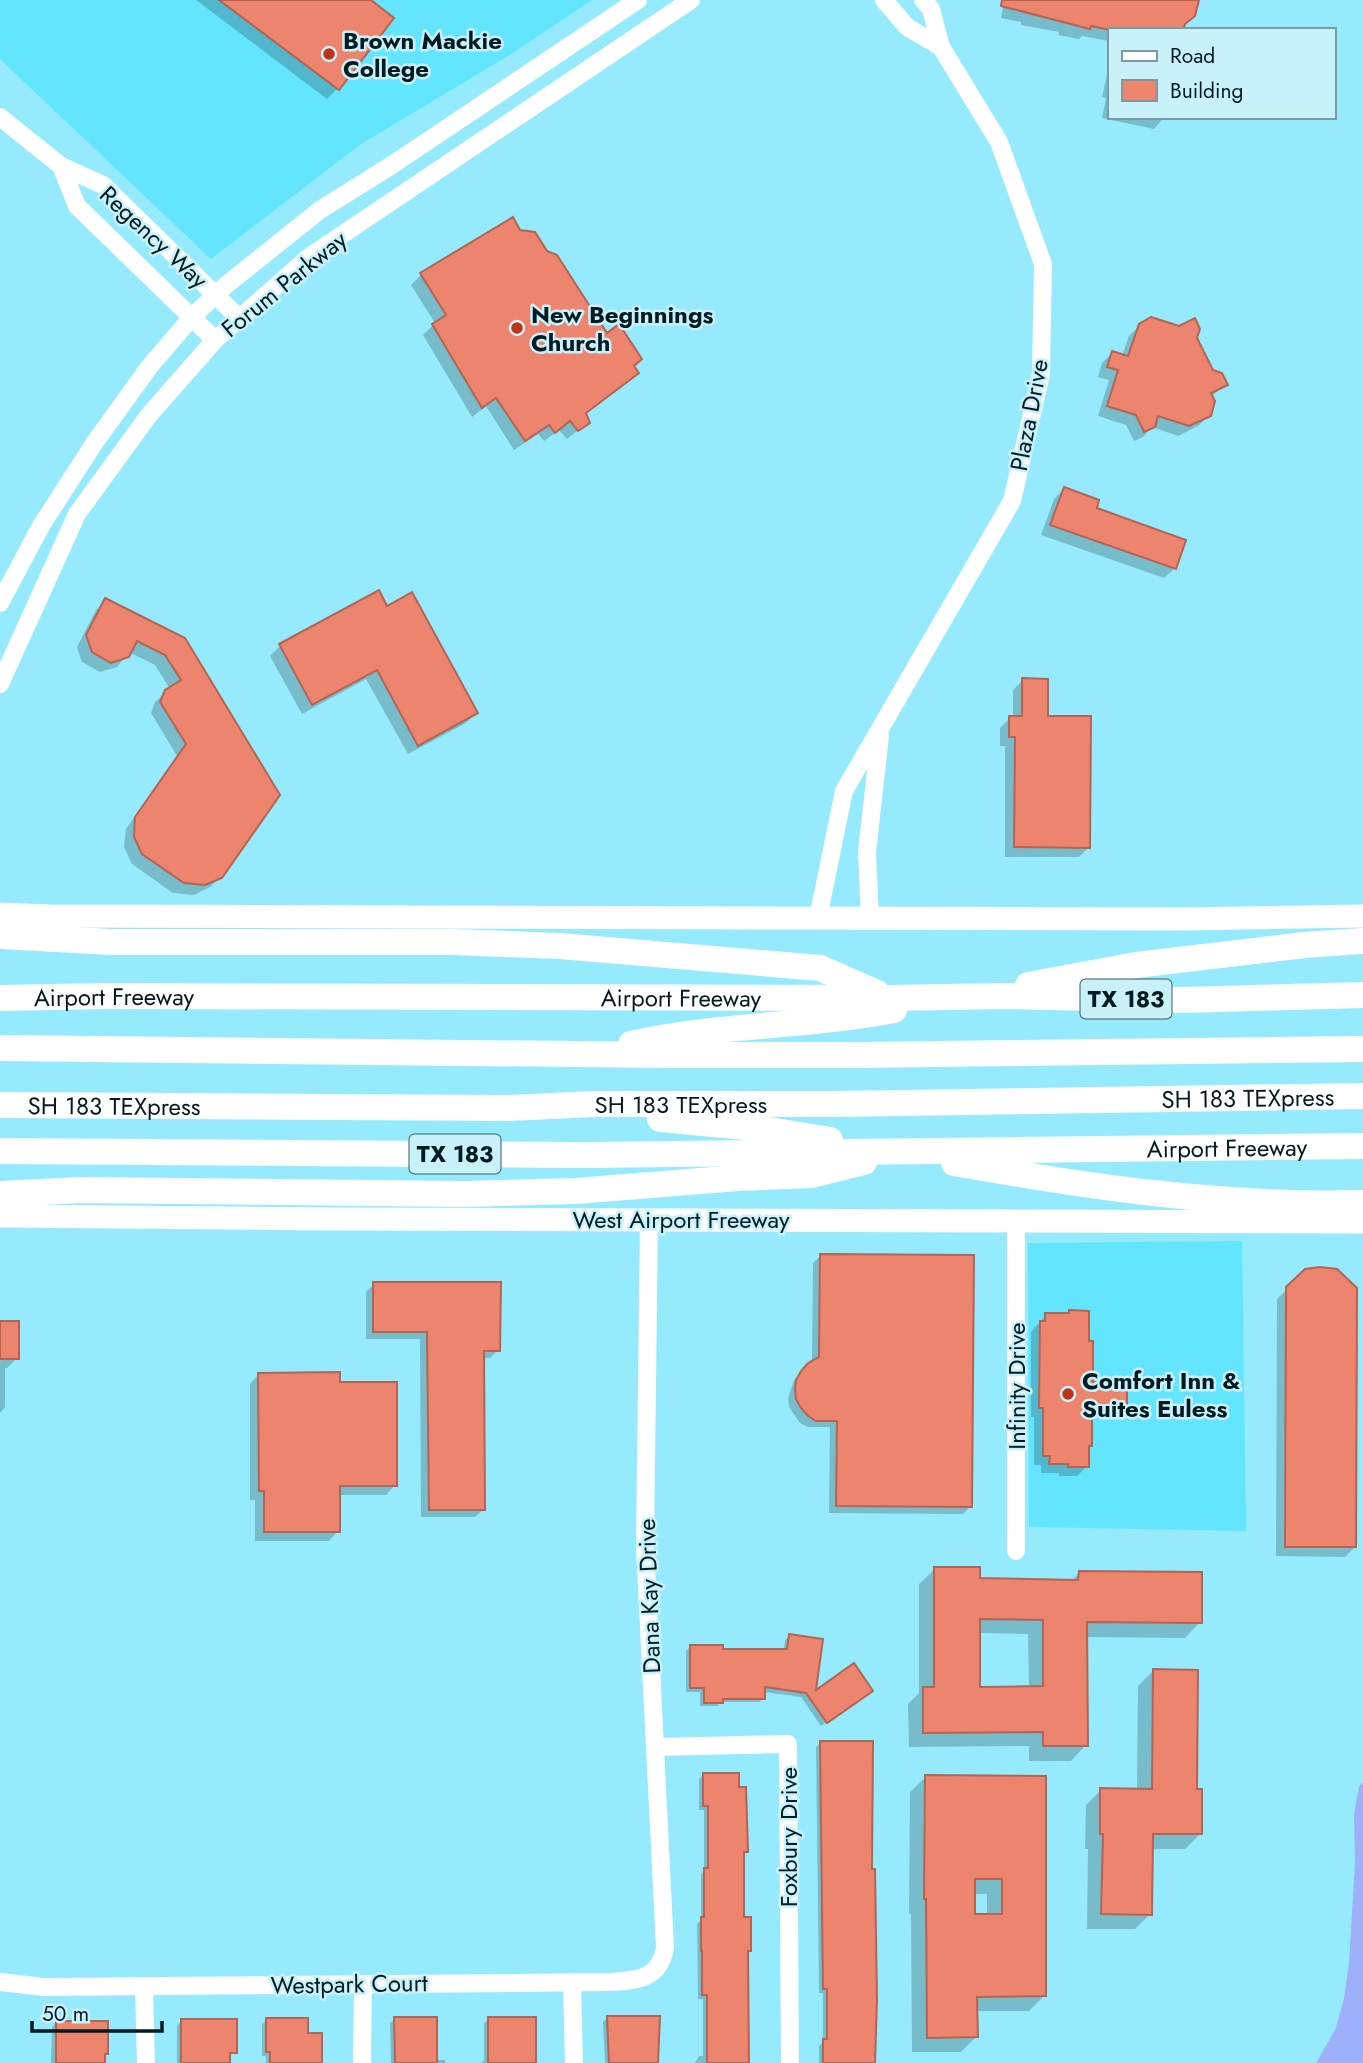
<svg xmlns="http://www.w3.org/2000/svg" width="1363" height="2063" viewBox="0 0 1363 2063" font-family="Jost,sans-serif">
<rect width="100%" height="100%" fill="#95ebfd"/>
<!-- built -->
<g fill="#64e5ff">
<path d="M0 0H592L513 53 361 144 211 259 0 59Z"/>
<path d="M1242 1241 1246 1531 1029 1527 1028 1243Z"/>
</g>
<!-- water -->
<path fill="#9eb0f9" d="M1363 1783V2063H1316L1335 2030 1344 1999 1349 1962 1355 1863 1354 1815 1359 1786Z"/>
<!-- shadow -->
<g fill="#0003" fill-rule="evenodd">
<path d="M196 0H368L392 18 337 89 327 99Z"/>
<path d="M1004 0H1192L1109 30V41L1082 36 1079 39 1058 35 1059 32 1021 25V22L1001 18Z"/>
<path d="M1109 73V117H1164L1154 129 1102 118 1106 98 1102 97 1107 75Z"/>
<path d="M519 232 637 373 627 383 585 414 588 422 567 439 559 430 544 441 538 434 514 450 486 406 472 417 423 335 435 323 411 285 421 275Z"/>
<path d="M1140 325 1196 338 1212 372 1225 385 1211 397 1209 415 1198 426 1178 436 1152 427 1143 437 1134 441 1126 425 1098 416 1109 380 1098 377 1102 363 1112 353 1122 356 1129 336Z"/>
<path d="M1064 489 1094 509 1175 568 1164 578 1041 535 1054 499Z"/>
<path d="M106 600 183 639 220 877 210 887 194 895 173 893 132 864 124 847 126 829 177 756 151 713 155 702 170 689 155 665 129 652 117 667 100 672 82 662 77 647 96 610Z"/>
<path d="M386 608 476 713 466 723 408 754 366 679 302 714 270 656 280 646Z"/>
<path d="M1023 680 1046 718 1089 847 1079 857H1005V746H1000V728L1010 718H1013V690Z"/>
<path d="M820 1256 971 1506 963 1514 829 1513 830 1427H808L800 1423 789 1407 788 1398 794 1380 812 1363 813 1263Z"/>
<path d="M1306 1271 1355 1547 1345 1557 1276 1556 1277 1299Z"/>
<path d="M374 1284 498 1350 490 1358H482L484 1509 475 1517H421L420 1339H366V1292Z"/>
<path d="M1046 1315 1087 1343 1091 1384 1125 1403 1116 1412H1090V1445L1087 1448V1466L1077 1476H1059V1473H1041V1465H1034V1417H1031V1332Z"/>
<path d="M0 1323 17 1358 7 1368H5V1407L0 1413Z"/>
<path d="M259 1374 338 1384 395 1485 386 1495H338V1531L329 1541H255V1500H250V1384Z"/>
<path d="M935 1569 978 1580 1071 1582 1079 1573 1200 1622 1185 1638 1086 1637V1745L1071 1761H1029V1746L909 1747 908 1704 919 1693V1584ZM978 1633 1028 1634 1029 1688H978Z"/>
<path d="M790 1636 814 1694 866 1695 821 1726 801 1697 764 1692V1698L759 1702H721L717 1706H700V1692H686V1651L690 1647 722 1650H784L785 1640Z"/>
<path d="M1153 1671 1200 1834 1185 1849H1151L1150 1914 1135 1929H1087L1088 1849H1085L1086 1805 1101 1790H1137L1138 1686Z"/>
<path d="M821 1743 871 1871 873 2063H819V2046L823 2042V1993H819L816 1747Z"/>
<path d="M704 1774 746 1851 743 1855V1919L749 1950 746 1954 748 2063H695L699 2056H703V1999H698L697 1924 701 1920V1874L704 1871V1810H699V1779Z"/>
<path d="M926 1777H1044L1045 1995 1029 2011H976V2037L961 2052H912L911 1914H909L910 1792ZM973 1894H987V1916H973Z"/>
<path d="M607 2018 657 2063H605L603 2022Z"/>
<path d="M395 2019 435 2060H445V2063H391L390 2023Z"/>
<path d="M489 2019 534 2063H481L484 2060V2023Z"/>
<path d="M267 2020 306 2035 320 2063H266V2056H262V2024Z"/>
<path d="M181 2021 235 2052 228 2057V2063H177V2026Z"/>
<path d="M56 2022 106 2054 103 2056V2063H51L52 2027Z"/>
</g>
<!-- building -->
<g fill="#ed846e" stroke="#b56453" stroke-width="2" fill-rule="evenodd">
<path d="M219 0H371L394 18 339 90Z"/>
<path d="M1002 0H1199L1195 16 1185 24 1183 30H1110L1091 26 1090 29 1001 6Z"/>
<path d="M513 217 520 230 535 232 547 251 557 255 607 333 619 324 642 359 634 366 639 373 586 413 590 423 578 431 570 421 555 433 549 425 525 441 496 398 482 408 432 324 446 315 420 273Z"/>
<path d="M1151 317 1179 326 1195 318 1200 329 1197 338 1213 370 1222 373 1228 385 1211 393 1215 401 1211 416 1189 426 1158 416 1155 427 1144 432 1136 415 1107 406 1118 370 1107 367 1112 351 1128 356 1139 324Z"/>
<path d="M1064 487 1099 500 1097 508 1186 540 1176 569 1050 525Z"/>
<path d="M379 590 387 606 412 592 478 713 418 746 377 670 312 705 279 644Z"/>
<path d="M105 598 185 638 280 795 222 878 205 885 184 883 142 854 134 837 135 817 186 744 160 702 165 690 181 680 165 655 137 641 129 657 111 663 92 652 86 635Z"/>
<path d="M1022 678 1048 679V716H1091L1090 848 1014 847 1015 737H1009V716H1022Z"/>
<path d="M820 1254 974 1255 972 1507 836 1506 837 1421H816L808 1416 801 1408 796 1399 795 1389 796 1380 801 1371 808 1363 819 1357Z"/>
<path d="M1320 1267 1337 1269 1357 1288 1356 1547H1285L1286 1287 1305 1269Z"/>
<path d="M373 1282H501L500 1351H484L485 1510H429L427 1332H373Z"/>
<path d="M1069 1310 1089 1311V1341H1093V1382L1127 1383V1404H1096V1406H1092V1446H1089V1467H1068V1464H1049L1050 1456H1043V1408H1039L1040 1321H1045V1313H1069Z"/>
<rect x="0" y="1321" width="19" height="38"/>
<path d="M340 1372V1382H397V1486H340V1532H264V1491H259L258 1373Z"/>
<path d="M934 1567H980V1578L1078 1580 1079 1571 1202 1572V1623L1087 1622 1088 1746H1043V1732L923 1733V1687H934ZM980 1619 1043 1620V1686L980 1687Z"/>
<path d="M789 1634 823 1639 816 1690 854 1663 873 1691 827 1723 806 1693 765 1687V1699H723V1703H704V1688H690V1645H723V1649H787Z"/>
<path d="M1153 1669 1198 1670 1197 1789H1202V1834H1153L1152 1915 1101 1914 1103 1834H1100V1788L1152 1789Z"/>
<path d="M820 1741H873L872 1869H875L877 2000 875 2063H823V2039H827V1989H823Z"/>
<path d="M703 1773H739V1787H746L748 1852H744V1917H751V1951H748L749 2063H707V1995H702V1951H701V1917H704V1868H708V1806H703Z"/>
<path d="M925 1775 1046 1776V1996L977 1997 978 2037 927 2038 926 1899H924ZM975 1879H1002V1914H975Z"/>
<path d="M607 2016H660L658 2063H609Z"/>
<path d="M394 2017H437V2063H395Z"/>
<rect x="488" y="2017" width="48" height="46"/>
<path d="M266 2018H308V2033H322V2063H270V2052H266Z"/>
<path d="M181 2019H237V2053H230V2063H181Z"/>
<path d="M56 2021H108V2054H105V2063H56Z"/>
</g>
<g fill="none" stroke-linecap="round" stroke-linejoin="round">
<!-- minor -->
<g stroke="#fff" stroke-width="18">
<path d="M884 0 907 27 941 47"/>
<path d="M0 117 61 166 103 185 239 318"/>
<path d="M61 166 77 206 215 340"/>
<path d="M0 603 41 526 95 442 150 366 192 317 225 286 320 210 392 165 638 0"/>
<path d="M0 684 77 514 149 415 215 340 309 257 691 0"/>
<path d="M818 918 844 791 1012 501 1041 374 1043 264 999 142 941 47 931 9 923 0"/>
<path d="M870 918 867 852 880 736"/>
<path d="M1016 1551V1221"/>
<path d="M655 1747 788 1744 790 2063"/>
<path d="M0 1982 44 1987 610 1982C637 1980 659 1980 665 1948L645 1547 649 1219"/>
<path d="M572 1982 574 2063"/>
<path d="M144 1986 146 2063"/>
<path d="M362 2063 363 1984"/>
</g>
<!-- major -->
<g stroke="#fff" stroke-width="23">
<path d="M0 914 50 916 1184 919 1363 916"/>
<path d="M0 1216 327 1219 1363 1222"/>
</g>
<!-- highway -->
<g stroke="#fff" stroke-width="26">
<path d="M0 936 111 942H453L560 946 820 968 877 993"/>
<path d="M1028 985 1136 965 1304 945 1363 941"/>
<path id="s1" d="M0 998 107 996 889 998 1006 996 1183 1000 1363 995"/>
<path d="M631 1044C717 1024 807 1027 894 1010"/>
<path d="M0 1048 664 1055H856L1363 1049"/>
<path id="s2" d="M0 1105 508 1108 595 1104H834L1363 1096"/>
<path d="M660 1119 756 1128 830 1140"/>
<path id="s3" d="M0 1151 586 1155 1363 1146"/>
<path d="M954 1163C1090 1187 1225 1207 1363 1203"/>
<path d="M0 1194 81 1190 466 1194 576 1191 738 1178 812 1175 864 1162"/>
</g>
</g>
<!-- markers -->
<g fill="#be3318" stroke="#c8f1fa" stroke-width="2.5">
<circle cx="329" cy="54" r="7"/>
<circle cx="517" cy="328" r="7"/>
<circle cx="1068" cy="1394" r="7"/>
</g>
<g text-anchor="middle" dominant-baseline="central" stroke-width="5" stroke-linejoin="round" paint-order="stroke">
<!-- shield labels -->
<g fill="#c8f1fa" stroke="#3e5b61" stroke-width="2">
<rect x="1080.5" y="979.5" width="91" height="39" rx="5"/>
<rect x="409.5" y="1134.5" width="91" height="39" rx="5"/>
</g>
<g font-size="23" font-weight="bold" fill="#031b20">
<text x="1126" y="999">TX 183</text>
<text x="455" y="1154">TX 183</text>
</g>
<!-- poi labels -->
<g font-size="24" font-weight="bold" fill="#031b20" stroke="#c8f1fa" text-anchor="start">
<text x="343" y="40">Brown Mackie<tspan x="343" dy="28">College</tspan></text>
<text x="531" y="314">New Beginnings<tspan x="531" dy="28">Church</tspan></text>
<text x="1082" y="1380">Comfort Inn &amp;<tspan x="1082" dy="28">Suites Euless</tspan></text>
</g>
<!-- street labels -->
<g font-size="24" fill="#031b20" stroke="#c8f1fa">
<text transform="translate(154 237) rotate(43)">Regency Way</text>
<text transform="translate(284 284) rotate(-39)">Forum Parkway</text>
<text transform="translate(1029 415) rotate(-79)">Plaza Drive</text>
<text stroke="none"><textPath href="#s1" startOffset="114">Airport Freeway</textPath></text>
<text stroke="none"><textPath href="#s1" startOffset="681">Airport Freeway</textPath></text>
<text stroke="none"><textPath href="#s2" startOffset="1248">SH 183 TEXpress</textPath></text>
<text stroke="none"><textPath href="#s2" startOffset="681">SH 183 TEXpress</textPath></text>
<text stroke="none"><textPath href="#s2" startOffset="114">SH 183 TEXpress</textPath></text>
<text stroke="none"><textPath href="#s3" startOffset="1227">Airport Freeway</textPath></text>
<text x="681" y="1219">West Airport Freeway</text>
<text transform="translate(1016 1386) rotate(-90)">Infinity Drive</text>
<text transform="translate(649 1596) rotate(-92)">Dana Kay Drive</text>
<text transform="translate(788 1837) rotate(-90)">Foxbury Drive</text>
<text transform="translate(349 1984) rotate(-1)">Westpark Court</text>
</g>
</g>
<!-- legend -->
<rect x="1108" y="28" width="228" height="91" fill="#c8f1fa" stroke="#799ba3" stroke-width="2"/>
<rect x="1122" y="51" width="35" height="10" fill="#ffffff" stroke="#799ba3" stroke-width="2"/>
<text x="1170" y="63" font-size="21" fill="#031b20">Road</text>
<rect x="1122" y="80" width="35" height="21" fill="#ed846e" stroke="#799ba3" stroke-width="2"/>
<text x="1170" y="98" font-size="21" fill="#031b20">Building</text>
<!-- scale -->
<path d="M32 2021v10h130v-10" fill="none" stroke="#031b20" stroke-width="3.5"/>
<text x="42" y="2021" font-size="21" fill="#031b20" stroke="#c8f1fa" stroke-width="5" paint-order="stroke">50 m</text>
</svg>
